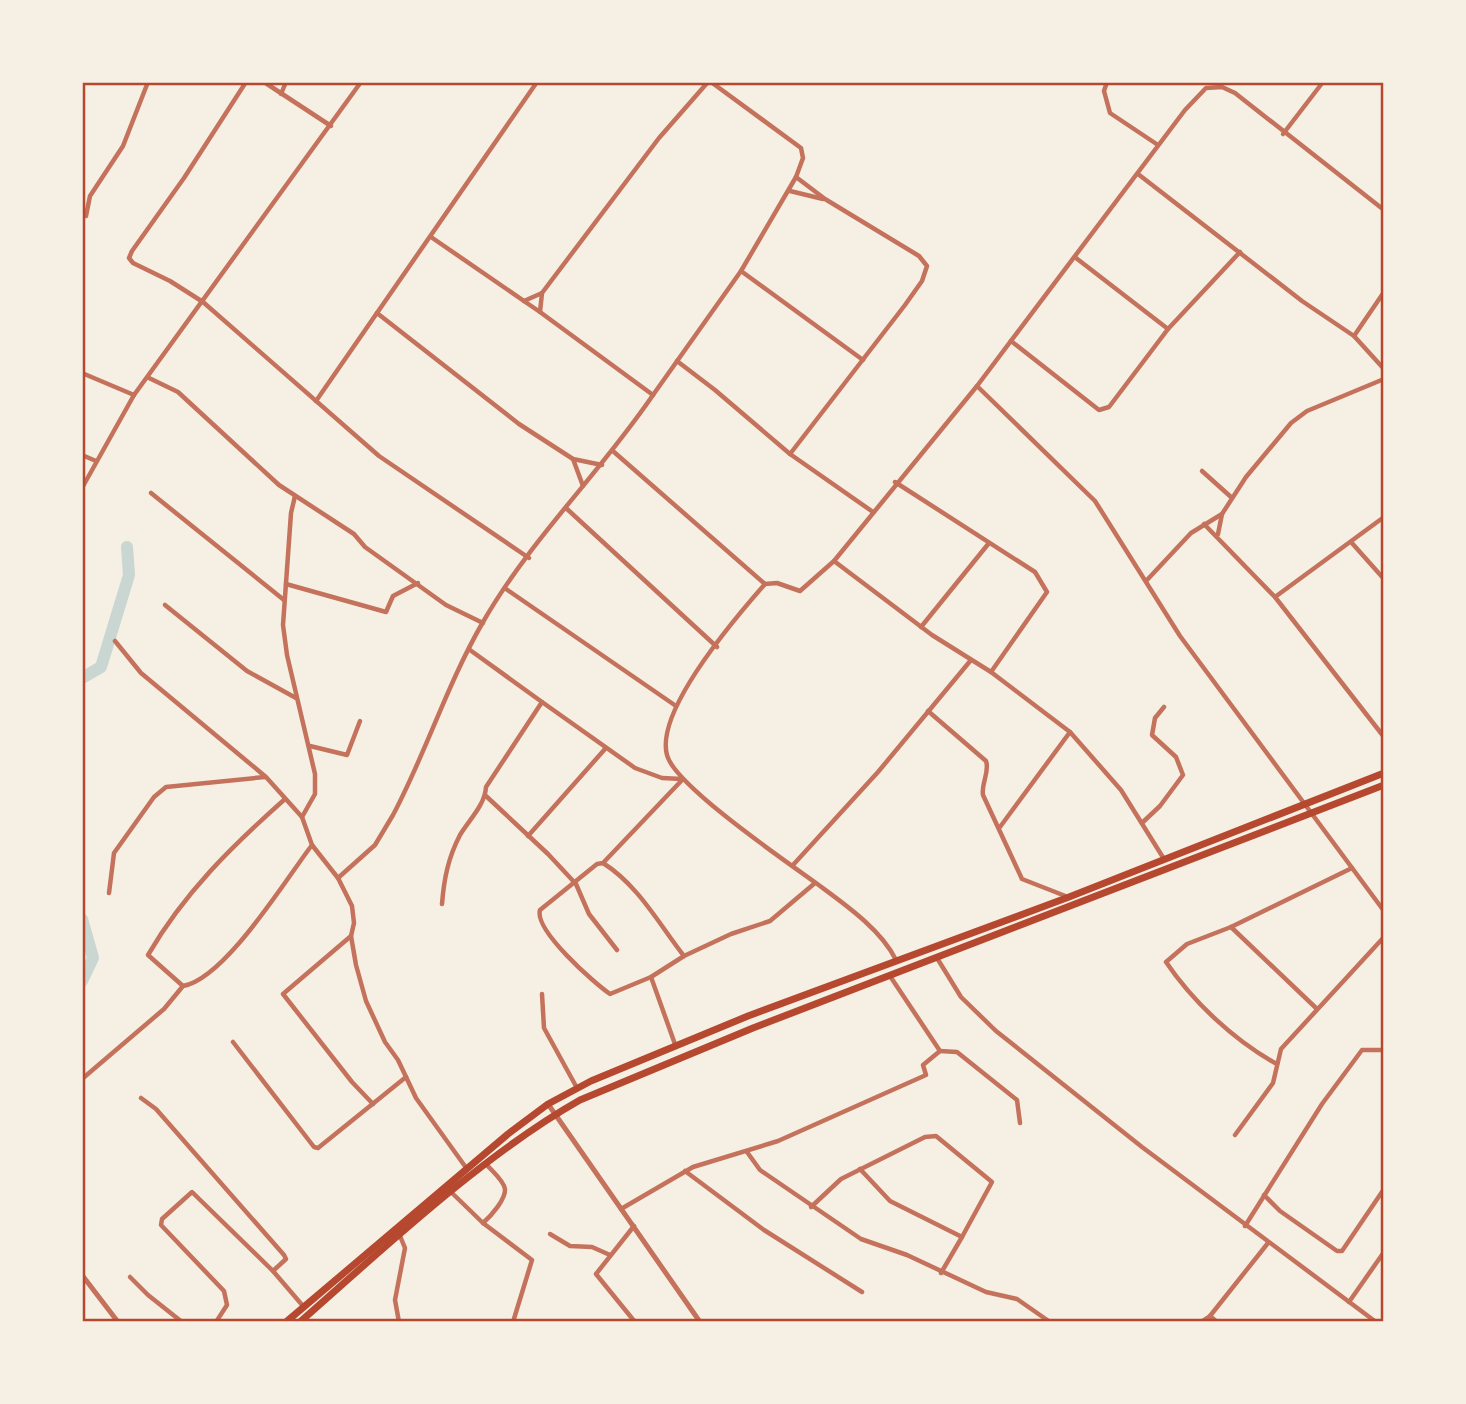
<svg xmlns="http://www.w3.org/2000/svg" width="1466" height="1404" viewBox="0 0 1466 1404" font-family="'Roboto Condensed',sans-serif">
<rect width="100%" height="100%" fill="#f6efe4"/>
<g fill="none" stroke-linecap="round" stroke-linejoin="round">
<!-- river -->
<g stroke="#c9d6d2" stroke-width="12">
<path d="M82 678 101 667 129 575 127 547"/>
<path d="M82 919 93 958 82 981"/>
</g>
<!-- minor -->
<g stroke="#c5725c" stroke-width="4.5">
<path d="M246 82 184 178 132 251 129 258 133 263 170 281 203 302 379 456 529 558"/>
<path d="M264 82 331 126"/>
<path d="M711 82 801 148 803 158 796 177 825 199 919 256 927 266 922 281 905 305 790 454"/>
<path d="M1107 82 1104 91 1110 113 1158 145"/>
<path d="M281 94 286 82"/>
<path d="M1283 134 1323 82"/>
<path d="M1138 174 1302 301 1354 336 1384 369"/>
<path d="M790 191 823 199"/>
<path d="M86 216 90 196 123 146 148 82"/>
<path d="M1076 258 1168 329"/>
<path d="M741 271 863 360"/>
<path d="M524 301 542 293 659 138 708 82"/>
<path d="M540 312 542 293"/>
<path d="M377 313 519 424 573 459 602 465"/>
<path d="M1354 336 1384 292"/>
<path d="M1011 341 1099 410 1109 407 1168 329 1240 252"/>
<path d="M677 361 715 390 790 454 873 512"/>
<path d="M82 373 134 395"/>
<path d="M149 378 178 392 279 485 354 534 365 547 446 605 483 623"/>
<path d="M977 386 1095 501 1180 636 1384 911"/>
<path d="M653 395 741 271 796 177"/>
<path d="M316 401 537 82"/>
<path d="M614 452 765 584"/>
<path d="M82 455 96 461"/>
<path d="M573 459 583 486"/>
<path d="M1202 471 1231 497"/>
<path d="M895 482 1035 572 1047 592 991 672"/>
<path d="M82 488 134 395 361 82"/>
<path d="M151 493 284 600"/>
<path d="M295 496 291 513 283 625 287 655 315 774V794L302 817"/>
<path d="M566 508 717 647"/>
<path d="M1204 524 1275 597 1384 737"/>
<path d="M1218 534 1222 514"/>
<path d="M1351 542 1384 579"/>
<path d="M834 561 932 635 991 672 1070 732 1121 790 1164 859"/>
<path d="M1147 580 1191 533 1222 514 1246 477 1291 423 1307 411 1384 379"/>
<path d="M286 584 386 612 393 596 418 583"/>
<path d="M506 589 676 706"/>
<path d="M1275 597 1384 517"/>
<path d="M165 605 247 671 296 698"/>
<path d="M921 627 989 543"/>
<path d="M115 641 141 673 266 777 302 817 312 845 338 878 352 906 354 923 351 936 356 965 366 1001 385 1042 398 1060 416 1098 467 1169"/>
<path d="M470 650 542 702"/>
<path d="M928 711 986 761C990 771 981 784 983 795L1022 879 1068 897"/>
<path d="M310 746 347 755 360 721"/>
<path d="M683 779 603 863 597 864 540 910C534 930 594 983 610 994L651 977 684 956 731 934 770 921 815 883"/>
<path d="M486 796 548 854 576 884 589 914 617 950"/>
<path d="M1143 822 1160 806 1183 775 1176 757 1152 735 1155 718 1164 707"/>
<path d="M1000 827 1070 732"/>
<path d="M528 836 605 749"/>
<path d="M603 863C638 885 659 924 684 956"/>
<path d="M793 865 878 772 971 660"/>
<path d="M338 878 375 845 393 815C426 753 447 684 483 622 530 540 600 473 653 395L540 312 431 237"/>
<path d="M109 893 114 853 154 797 166 787 265 777"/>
<path d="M442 904C444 879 448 858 460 835 469 820 485 805 486 787L542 702 635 768 662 778 682 779"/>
<path d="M1231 927 1316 1008"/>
<path d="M351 936 283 994 352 1082 373 1104"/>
<path d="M937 958 961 997 996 1031 1142 1147 1376 1322"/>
<path d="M896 960C881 929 843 903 816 883 787 862 674 785 667 755 655 711 736 617 765 584L777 583 800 591 834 561 977 386 1185 110 1206 88 1222 87 1235 93 1384 210"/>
<path d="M651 977 676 1047"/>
<path d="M183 986 148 955C184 893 232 846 285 799"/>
<path d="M542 994 544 1028 577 1088"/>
<path d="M233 1042 314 1147 318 1148 406 1077"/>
<path d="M940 1051 957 1052 1017 1100 1020 1123"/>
<path d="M1275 1063C1234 1040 1193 1002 1166 962L1187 944 1231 927 1352 868"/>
<path d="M82 1079 164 1009 183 986C225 979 286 879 312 845"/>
<path d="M141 1098 156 1109 284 1255 286 1259 273 1271"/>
<path d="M1235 1135 1273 1083 1281 1049 1384 937"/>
<path d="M747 1152 760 1170 861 1239 907 1255 986 1292 1017 1299 1050 1322"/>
<path d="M860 1169 890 1201 962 1237 941 1273"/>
<path d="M685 1171 764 1230 862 1292"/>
<path d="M452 1193 483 1223 532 1260 513 1322"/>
<path d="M1264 1195 1280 1211 1337 1251H1342L1384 1189"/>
<path d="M811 1207 841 1179 925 1137 936 1136 992 1182 962 1237"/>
<path d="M621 1209 693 1167 778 1141 926 1075 923 1065 940 1051 890 976"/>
<path d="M483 1223C491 1216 506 1199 505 1189 504 1181 492 1171 487 1165"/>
<path d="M634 1226 596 1274 635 1322"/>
<path d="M1245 1226 1322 1104 1362 1050H1384"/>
<path d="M550 1234 570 1246 592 1247 610 1255"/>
<path d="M130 1277 148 1295 182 1322"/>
<path d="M1349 1302 1384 1252"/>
<path d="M1210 1316 1217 1322"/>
<path d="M216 1322 227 1305 224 1291 161 1225 162 1219 192 1192 273 1271 303 1306"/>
<path d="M399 1322 395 1300 405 1248 400 1236"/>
<path d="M1201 1322 1210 1316 1268 1243"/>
</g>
<!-- tertiary -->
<g stroke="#c5725c" stroke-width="5">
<path d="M548 1104 700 1322"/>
<path d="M82 1275 118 1322"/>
</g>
<!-- trunk -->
<g stroke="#b5482f" stroke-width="7">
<path d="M286 1322 508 1134 548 1104 591 1081 748 1016 1069 897 1384 773"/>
<path d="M300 1322C384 1248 483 1155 580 1100L753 1028 1384 785"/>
</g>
</g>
<!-- border -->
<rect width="1466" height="1404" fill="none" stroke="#f6efe4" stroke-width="168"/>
<rect x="84" y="84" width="1298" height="1236" fill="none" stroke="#b5482f" stroke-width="2.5"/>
</svg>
